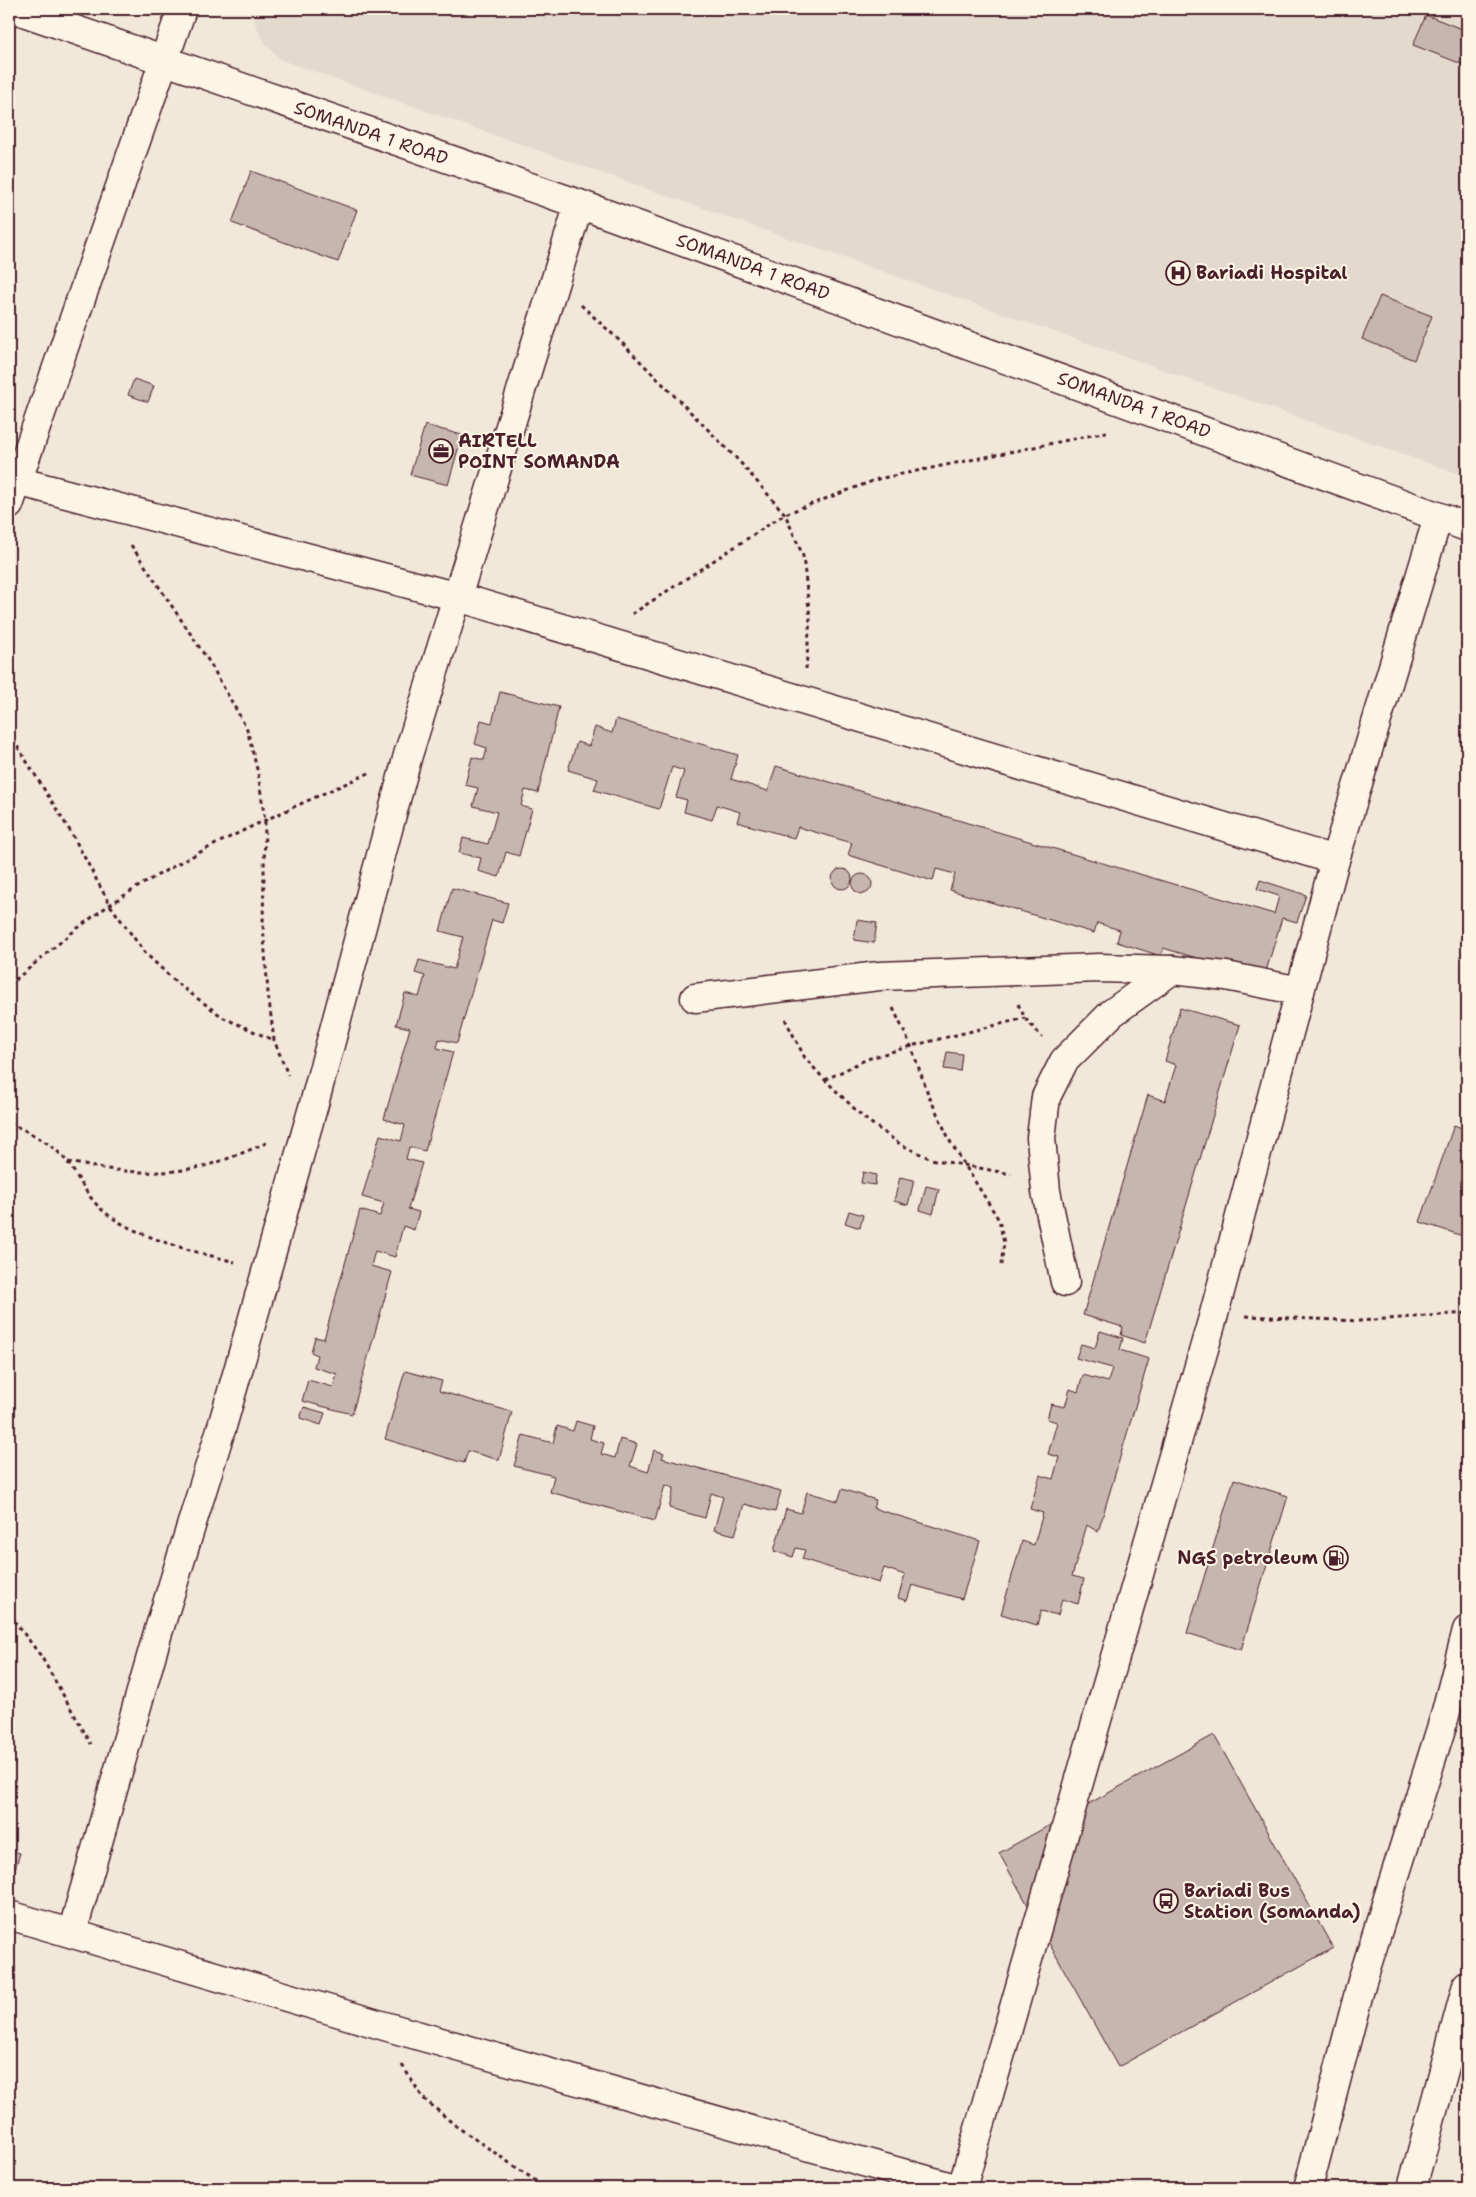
<svg xmlns="http://www.w3.org/2000/svg" width="1476" height="2197" viewBox="0 0 1476 2197" font-family="'Shantell Sans',sans-serif">
<rect width="100%" height="100%" fill="#f1e8da"/>
<filter id="ink" filterUnits="userSpaceOnUse"><feTurbulence type="fractalNoise" baseFrequency=".02" numOctaves="2"/><feDisplacementMap in="SourceGraphic" scale="10" xChannelSelector="R" yChannelSelector="G"/><feConvolveMatrix kernelMatrix="1 2 1 2 8 2 1 2 1" color-interpolation-filters="sRGB"/></filter>
<g filter="url(#ink)">
<!-- built -->
<path fill="#e4d9cd" d="M255 9H1467V477L281 60 266 45 255 24Z"/>
<!-- building -->
<g fill="#c7b6af" stroke="#4a1f2b">
<path d="M1426 15 1467 31V66L1413 45Z"/>
<path d="M251 171 357 210 338 262 232 223Z"/>
<path d="M1380 296 1432 316 1414 360 1362 339Z"/>
<path d="M134 379 154 386 148 402 128 395Z"/>
<path d="M425 425 462 435 448 485 410 475Z"/>
<path d="M500 692 559 707 538 793 525 790 521 806 532 809 519 856 506 852 499 877 478 871 481 858 459 853 463 838 488 844 497 812 473 806 478 788 465 785 472 757 484 760 487 748 475 744 481 720 492 723Z"/>
<path d="M616 719 738 755 731 779 768 791 776 766 1274 914 1279 896 1257 889 1260 880 1306 895 1297 922 1282 918 1264 978 1163 948 1161 956 1117 942 1120 930 1097 923 1094 933 950 890 955 874 936 869 933 881 848 855 852 843 798 827 794 838 737 822 740 812 717 805 712 820 684 812 687 800 676 797 684 771 672 767 659 809 594 790 598 779 568 770 577 742 589 746 595 727 612 733Z"/>
<circle cx="842" cy="879" r="10"/>
<circle cx="862" cy="884" r="10"/>
<path d="M452 888 508 903 502 923 492 920 457 1043 439 1039 437 1048 453 1052 425 1151 409 1147 406 1159 422 1163 408 1209 419 1212 414 1230 403 1226 395 1257 375 1251 371 1266 392 1272 352 1414 302 1401 308 1380 333 1387 337 1374 314 1367 317 1355 311 1352 315 1337 324 1339 360 1210 380 1216 384 1203 362 1197 380 1135 401 1141 405 1125 384 1119 410 1028 396 1025 405 993 419 997 425 976 415 973 419 960 454 969 463 937 440 931Z"/>
<path d="M857 920 877 923 874 943 854 940Z"/>
<path d="M1180 1008 1240 1025 1145 1343 1121 1335 1123 1327 1083 1315 1148 1095 1165 1101 1176 1065 1165 1061Z"/>
<path d="M947 1052 962 1054 960 1071 944 1069Z"/>
<path d="M1454 1125 1467 1130 1466 1237 1420 1222Z"/>
<path d="M863 1172 876 1175 875 1185 861 1183Z"/>
<path d="M900 1177 914 1180 908 1205 894 1201Z"/>
<path d="M926 1186 939 1189 933 1214 920 1210Z"/>
<path d="M849 1211 863 1215 860 1228 845 1223Z"/>
<path d="M1100 1331 1123 1338 1120 1350 1149 1359 1098 1532 1087 1525 1072 1576 1084 1579 1078 1604 1062 1599 1058 1615 1041 1611 1037 1625 1001 1614 1022 1541 1034 1545 1043 1513 1030 1509 1040 1475 1053 1479 1059 1457 1048 1454 1057 1422 1047 1419 1051 1404 1065 1407 1070 1389 1078 1392 1083 1375 1108 1382 1112 1368 1076 1358 1081 1344 1095 1348Z"/>
<path d="M405 1371 442 1381 439 1391 512 1412 499 1460 468 1451 464 1463 385 1439Z"/>
<path d="M304 1407 325 1413 321 1425 300 1418Z"/>
<path d="M576 1421 593 1426 590 1439 604 1443 601 1454 615 1458 620 1439 637 1444 630 1466 648 1472 654 1450 664 1453 662 1458 781 1491 775 1512 744 1504 735 1535 714 1530 723 1497 711 1493 705 1518 669 1508 674 1488 665 1485 655 1521 550 1492 554 1476 514 1466 523 1435 553 1443 557 1426 573 1431Z"/>
<path d="M1234 1479 1288 1496 1241 1650 1187 1633Z"/>
<path d="M842 1489 876 1500 873 1508 980 1541 962 1599 912 1585 907 1601 898 1598 905 1575 884 1568 879 1583 802 1559 805 1550 796 1548 793 1557 774 1551 786 1509 801 1513 807 1492 838 1501Z"/>
<path d="M1214 1735 1333 1948 1118 2067 999 1853Z"/>
<path d="M9 1850 20 1853 14 1872 9 1871Z"/>
</g>
<g fill="none" stroke-linecap="round" stroke-linejoin="round">
<!-- minor casing -->
<g stroke="#4a1f2b" stroke-width="31">
<g id="minor">
<path d="M15 9 579 204 1467 527"/>
<path d="M17 481 458 597 1335 860"/>
<path d="M9 505 182 9"/>
<path d="M695 998 879 976 1099 968 1172 970 1226 976 1300 991"/>
<path d="M1065 1282 1046 1191 1041 1138 1046 1097 1064 1061 1112 1013 1172 970"/>
<path d="M9 1915 381 2025 955 2188"/>
<path d="M72 1933 157 1636 223 1423 314 1104 408 755 579 204"/>
<path d="M962 2188 1214 1314 1335 860 1438 517"/>
<path d="M1308 2188 1362 1981 1444 1719 1467 1630"/>
</g>
</g>
<!-- highway casing -->
<g stroke="#4a1f2b" stroke-width="31">
<path id="highway" d="M1412 2188 1467 1985"/>
</g>
<!-- path -->
<g stroke="#4a1f2b" stroke-width="3" stroke-dasharray="4 4" stroke-linecap="butt">
<path d="M581 305 621 342 739 461 785 514 803 556 810 618 806 669"/>
<path d="M131 545 210 663 247 729 258 773 265 821 263 925 268 993 274 1040 288 1075"/>
<path d="M632 614 785 514 878 479 1107 432"/>
<path d="M9 733 72 834 110 905 145 953 178 984 224 1018 273 1040"/>
<path d="M9 985C42 958 75 928 111 904 191 851 281 813 369 773"/>
<path d="M1018 1004 1025 1018 1042 1037"/>
<path d="M893 1008 911 1046 928 1094 951 1143 999 1220 1004 1243 1001 1265"/>
<path d="M785 1019 805 1058 825 1080 864 1118 900 1144 931 1159 1011 1174"/>
<path d="M825 1080 867 1059 911 1046 1025 1018"/>
<path d="M9 1123C31 1133 53 1143 68 1163 79 1178 87 1196 101 1209 132 1237 196 1252 235 1262"/>
<path d="M68 1162C112 1171 156 1177 200 1167 223 1162 246 1151 269 1142"/>
<path d="M1246 1316 1360 1321 1467 1313"/>
<path d="M9 1614 41 1656 91 1744"/>
<path d="M402 2065 423 2098 456 2126 546 2188"/>
</g>
<!-- minor -->
<use href="#minor" stroke="#fcf5e5" stroke-width="28"/>
<!-- highway -->
<use href="#highway" stroke="#fcf5e5" stroke-width="28"/>
</g>
</g>
<!-- icons -->
<defs>
<g id="hospital-ring" transform="scale(1.25)"><circle r="9.5" fill="#fcf5e5" stroke="#4a1f2b" stroke-width="1.5"/><path d="M-5-5h3v3.5h4V-5h3V5h-3V1.5h-4V5h-3Z" fill="#4a1f2b"/></g>
<g id="office-ring" transform="scale(1.25)"><circle r="9.5" fill="#fcf5e5" stroke="#4a1f2b" stroke-width="1.5"/><path d="M-6-3h4V-5.5h4V-3h4V5H-6ZM-1-4.5V-3h2v-1.5ZM-6 0V1H6V0Z" fill="#4a1f2b"/></g>
<g id="fuel-ring" transform="scale(1.25)"><circle r="9.5" fill="#fcf5e5" stroke="#4a1f2b" stroke-width="1.5"/><path d="M-5.5-6h7V0h2V4h1.3V-2.5L3-4.5l.8-.8L6-3V5H2.5V1h-1V6h-7ZM-4.2-4.7v3.2H.2V-4.7Z" fill="#4a1f2b"/></g>
<g id="bus-ring" transform="scale(1.25)"><circle r="9.5" fill="#fcf5e5" stroke="#4a1f2b" stroke-width="1.5"/><path d="M-5-6H5V4H4V6H2V4H-2V6H-4V4H-5ZM-3.5-4V0h7V-4ZM-3.5 1.2v1.5H-2V1.2ZM2 1.2v1.5H3.5V1.2Z" fill="#4a1f2b"/></g>
</defs>
<g fill-rule="evenodd">
<use href="#hospital-ring" x="1178" y="273"/>
<use href="#office-ring" x="441" y="451"/>
<use href="#fuel-ring" x="1336" y="1558"/>
<use href="#bus-ring" x="1166" y="1901"/>
</g>
<g text-anchor="middle" dominant-baseline="central" stroke-width="4" stroke-linejoin="round" paint-order="stroke">
<!-- street labels -->
<g font-size="18" fill="#4a1f2b" stroke="#fcf5e5">
<text transform="translate(371 133) rotate(19)">SOMANDA 1 ROAD</text>
<text transform="translate(753 267) rotate(20)">SOMANDA 1 ROAD</text>
<text transform="translate(1134 405) rotate(20)">SOMANDA 1 ROAD</text>
</g>
<!-- poi labels -->
<g font-size="18" font-weight="bold" fill="#4a1f2b" stroke="#fcf5e5" text-anchor="start">
<text x="1196" y="273">Bariadi Hospital</text>
<text x="458" y="441">AIRTELL<tspan x="458" dy="21">POINT SOMANDA</tspan></text>
<text x="1318" y="1558" text-anchor="end">NGS petroleum</text>
<text x="1184" y="1891">Bariadi Bus<tspan x="1184" dy="21">Station (Somanda)</tspan></text>
</g>
</g>
<!-- margin -->
<rect width="1476" height="2197" fill="none" stroke="#fcf5e5" stroke-width="30"/>
<rect x="15" y="15" width="1446" height="2167" fill="none" stroke="#4a1f2b" stroke-width="2" filter="url(#ink)"/>
</svg>
